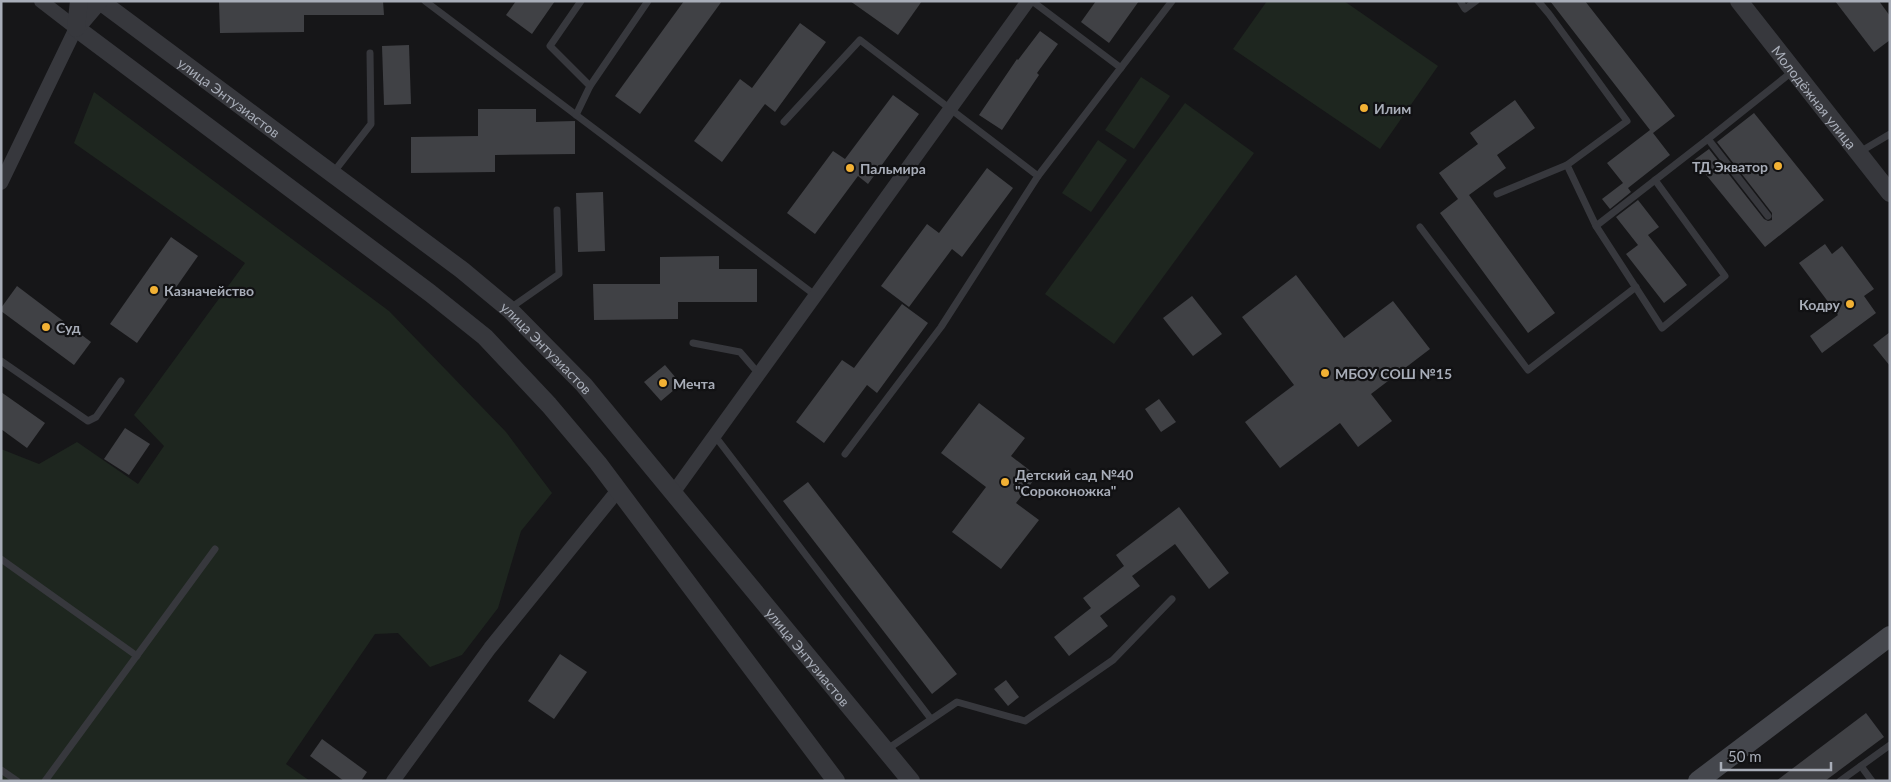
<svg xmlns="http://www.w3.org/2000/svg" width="1891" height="782" viewBox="0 0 1891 782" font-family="Lato,sans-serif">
<rect width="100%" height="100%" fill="#161618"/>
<!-- green -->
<g fill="#1e261f">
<path d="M1267 1H1344L1438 66 1380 149 1233 49Z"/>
<path d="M1141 77 1170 96 1134 149 1105 130Z"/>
<path d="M94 92 389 311 506 432 552 493 521 531 498 608 462 655 430 667 398 633 375 634 286 764 310 781H1V449L39 464 77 442 138 484 164 446 134 415 245 263 74 143Z"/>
<path d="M1185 103 1254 153 1114 344 1045 294Z"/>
<path d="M1098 140 1127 160 1091 212 1062 193Z"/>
</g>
<!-- building -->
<g fill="#404145">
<path d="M219 1H383L384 15H304V32L220 33Z"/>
<path d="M516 1H555L532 34 506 15Z"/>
<path d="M684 1H722L640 114 615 96Z"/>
<path d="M850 1H922L898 35Z"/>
<path d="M1096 1H1139L1109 43 1081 22Z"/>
<path d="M1550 1H1585L1675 116 1653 133 1670 155 1628 188 1631 192 1610 209 1602 199 1623 183 1607 163 1650 130Z"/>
<path d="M1835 1H1879L1890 16V40L1874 52Z"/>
<path d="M800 23 826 42 775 112 765 104 722 162 694 141 740 79 752 88Z"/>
<path d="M1040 31 1058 44 1037 73 1039 75 1002 130 979 115 1017 59 1018 60Z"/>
<path d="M409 45 411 104 384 105 382 46Z"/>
<path d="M893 95 919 114 868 184 858 176 815 234 787 213 833 151 845 159Z"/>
<path d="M1515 100 1535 128 1497 155 1506 168 1469 195 1555 313 1528 333 1440 213 1458 199 1439 173 1478 144 1470 133Z"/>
<path d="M478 109H536V122L575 121V154L495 155V172L411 173V137L478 136Z"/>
<path d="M1754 113 1824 200 1765 247 1694 160 1709 149 1764 219 1768 221 1772 220V213L1717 142Z"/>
<path d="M987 168 1013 188 962 257 952 249 909 307 881 286 927 224 939 233Z"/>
<path d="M603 192 605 251 578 252 576 193Z"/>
<path d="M1638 200 1659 227 1648 235 1687 285 1664 303 1626 254 1638 245 1616 217Z"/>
<path d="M171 237 198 256 137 343 110 324Z"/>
<path d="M1825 244 1832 254 1842 246 1874 289 1864 296 1876 313 1822 353 1810 336 1838 315 1799 263Z"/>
<path d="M719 256V269H757V302H678V319L594 320 593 284H660V257Z"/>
<path d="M1296 275 1344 338 1393 301 1430 349 1371 394 1392 421 1358 447 1340 423 1280 468 1245 422 1294 385 1242 317Z"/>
<path d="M17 286 91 342 74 365 1 311V308Z"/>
<path d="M1192 296 1222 334 1193 356 1163 318Z"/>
<path d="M902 304 928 323 877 393 867 385 824 443 796 422 842 360 854 368Z"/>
<path d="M1890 332V366L1873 345Z"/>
<path d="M665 365 681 384 661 401 644 382Z"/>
<path d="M1 392 45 423 27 448 1 429Z"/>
<path d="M1159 399 1176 422 1161 432 1145 409Z"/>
<path d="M979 403 1025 438 1011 456 1037 476 1016 503 1039 520 1001 569 952 532 986 487 941 453Z"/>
<path d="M125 428 150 444 129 475 104 459Z"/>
<path d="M808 482 957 674 932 694 783 501Z"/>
<path d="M1179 507 1229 573 1209 589 1175 544 1132 576 1140 586 1100 616 1108 626 1069 656 1054 637 1091 608 1083 598 1124 566 1116 555Z"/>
<path d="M560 654 587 672 554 719 528 701Z"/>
<path d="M1006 680 1019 697 1008 706 994 689Z"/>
<path d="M1866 713 1884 737 1825 781H1776Z"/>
<path d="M322 739 367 772 361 781H344L310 756Z"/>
</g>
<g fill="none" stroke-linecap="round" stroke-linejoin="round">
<!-- service -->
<g stroke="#37383d" stroke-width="7">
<path d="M425 1 815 295"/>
<path d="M1032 1 1121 68"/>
<path d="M1460 1 1465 9 1476 1"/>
<path d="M1538 1 1549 14 1627 121 1567 165 1596 226 1708 139"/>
<path d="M590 86 648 1"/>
<path d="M576 115 590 86 550 46 581 1"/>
<path d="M784 122 860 40 1038 176 941 327 845 454"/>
<path d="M1858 153 1890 134"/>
<path d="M333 173 371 124 370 53"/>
<path d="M1038 176 1172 1"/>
<path d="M1497 194 1567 165"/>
<path d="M1768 216 1708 139 1793 71"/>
<path d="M1596 226 1662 328 1725 276 1655 180"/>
<path d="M1420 227 1528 370 1636 287"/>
<path d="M509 309 559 274 557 210"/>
<path d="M693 343 740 352 759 374"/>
<path d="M1 361 88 421 96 417 121 381"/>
<path d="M715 436 931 719"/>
<path d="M1 559 137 656"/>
<path d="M886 750 957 702 1025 721 1113 660 1172 599"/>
<path d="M1861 766 1872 781"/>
<path d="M1 770 17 781"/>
<path d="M45 781 215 549"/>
<path d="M1840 781 1890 745"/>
</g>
<!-- minor -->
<g stroke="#37383d" stroke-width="14">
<path d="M1 183 76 28 41 1"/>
<path d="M673 493 1028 1"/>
<path d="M393 781 490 648 619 489"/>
</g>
<!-- tertiary -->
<g stroke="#37383d" stroke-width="18">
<path id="s1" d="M100 1 462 270 509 309 584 385 911 781"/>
<path id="s2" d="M1739 1 1890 193"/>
<path d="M76 28 430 293 485 337 549 405 598 463 836 781"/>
<path d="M76 28 99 1"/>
<path d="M76 28 79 1"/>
</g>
<!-- secondary -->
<path stroke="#45474d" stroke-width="20" d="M1698 781 1890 636"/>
</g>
<!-- markers -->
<g fill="#f2b134" stroke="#111113" stroke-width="2">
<circle cx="1364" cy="108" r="5"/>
<circle cx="1778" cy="166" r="5"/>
<circle cx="850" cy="168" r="5"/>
<circle cx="154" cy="290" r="5"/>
<circle cx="1850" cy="304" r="5"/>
<circle cx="46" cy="327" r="5"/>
<circle cx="1325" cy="373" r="5"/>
<circle cx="663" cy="383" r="5"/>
<circle cx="1005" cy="482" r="5"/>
</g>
<g text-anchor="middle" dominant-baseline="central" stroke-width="4.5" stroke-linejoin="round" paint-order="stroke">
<!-- street labels -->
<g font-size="14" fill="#a8adb8" stroke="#111113">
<text stroke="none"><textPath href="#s1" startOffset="161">улица Энтузиастов</textPath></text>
<text stroke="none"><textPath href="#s2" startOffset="122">Молодёжная улица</textPath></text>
<text stroke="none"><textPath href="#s1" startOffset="566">улица Энтузиастов</textPath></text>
<text stroke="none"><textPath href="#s1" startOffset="971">улица Энтузиастов</textPath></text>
</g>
<!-- poi labels -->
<g font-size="14" font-weight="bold" fill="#a8adb8" stroke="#111113" text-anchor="start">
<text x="1374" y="108">Илим</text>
<text x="1768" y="166" text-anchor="end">ТД Экватор</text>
<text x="860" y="168">Пальмира</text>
<text x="164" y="290">Казначейство</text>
<text x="1840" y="304" text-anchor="end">Кодру</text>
<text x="56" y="327">Суд</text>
<text x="1335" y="373">МБОУ СОШ №15</text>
<text x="673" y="383">Мечта</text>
<text x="1015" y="474">Детский сад №40<tspan x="1015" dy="16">"Сороконожка"</tspan></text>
</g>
</g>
<!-- border -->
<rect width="1891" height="782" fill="none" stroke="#a8adb8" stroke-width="5"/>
<!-- scale -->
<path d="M1721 762v8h110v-8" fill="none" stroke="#a8adb8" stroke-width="2.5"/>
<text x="1728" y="762" font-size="15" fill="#a8adb8" stroke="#111113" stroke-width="4" paint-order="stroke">50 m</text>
</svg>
